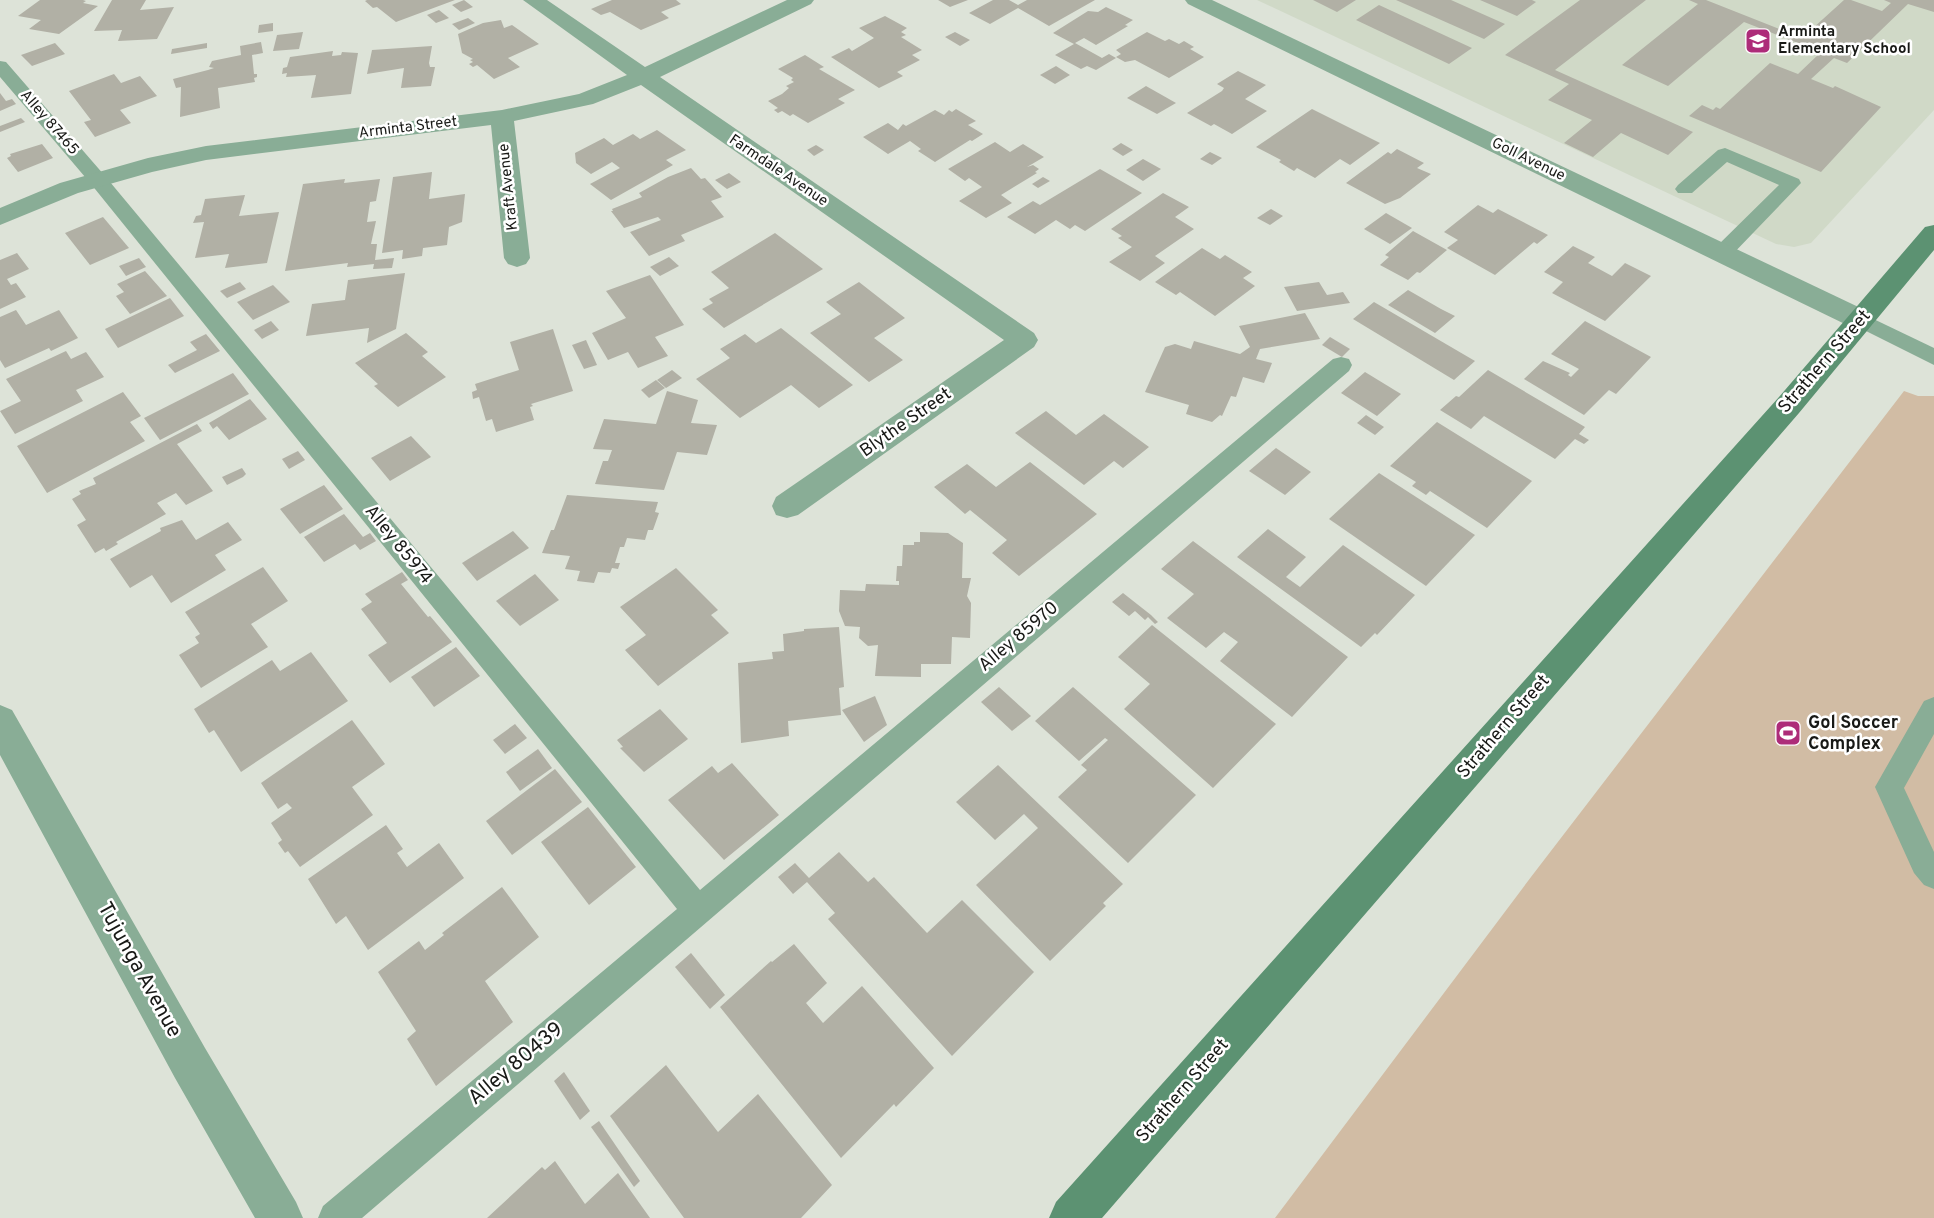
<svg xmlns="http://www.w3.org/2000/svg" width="1934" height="1218" viewBox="0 0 1934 1218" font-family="Overpass,sans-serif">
<rect width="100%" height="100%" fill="#dde3d8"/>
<!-- built -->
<path fill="#d0d9c7" d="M1257 0H1934V110L1811 243 1794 247 1776 244Z"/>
<!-- green -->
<path fill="#d1bca4" d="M1904 391 1918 396H1934V1218H1275L1531 877Z"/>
<!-- building -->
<g fill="#b1b0a5">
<path d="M40 0H83L86 1 83 3 98 6 59 34 29 29 41 20 18 16Z"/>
<path d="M112 0H146L140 10 174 7 157 39 118 41 122 30 94 31Z"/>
<path d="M367 0H455L396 22 377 7 373 8 365 1Z"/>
<path d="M464 0 473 7 461 12 452 5Z"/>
<path d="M612 0H676L681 4 661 12 669 18 641 30 610 12 601 15 591 9Z"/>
<path d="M938 0H968L950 7Z"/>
<path d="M993 0H1009L1018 5 1027 0H1095L1049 26 1018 8 990 24 969 13Z"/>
<path d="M1313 0H1356L1337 12Z"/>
<path d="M1396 0H1451L1505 24 1484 39Z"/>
<path d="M1480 0H1532L1536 2 1517 16Z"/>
<path d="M1580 0H1646L1555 70 1693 132 1668 155 1621 133 1593 157 1564 143 1592 120 1548 100 1569 84 1505 55Z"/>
<path d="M1689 0H1706L1802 38 1844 0H1851L1882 11 1891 3 1884 0H1934V12L1908 4 1847 63 1834 58 1811 79 1833 88 1835 86 1881 107 1821 172 1689 116 1702 105 1713 110 1716 107 1720 109 1770 63 1798 74 1821 52 1744 22 1668 86 1622 65 1698 4Z"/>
<path d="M1379 5 1472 48 1449 64 1356 20Z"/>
<path d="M1106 7 1133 20 1125 25 1128 26 1096 45 1084 38 1075 43 1102 58 1109 54 1116 58 1096 70 1087 66 1081 69 1055 55 1074 44 1053 33 1088 11 1098 12Z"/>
<path d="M439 10 449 18 436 23 427 15Z"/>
<path d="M885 16 907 28 901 32 906 35 901 37 922 50 912 55 920 60 897 72 903 76 879 88 831 57 849 48 852 51 874 38 859 28Z"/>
<path d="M468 18 475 23 459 30 452 24Z"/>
<path d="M501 20 504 28 512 25 539 44 508 58 520 67 494 79 477 65 473 67 469 64 473 62 470 60 473 59 462 53 458 34 483 23Z"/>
<path d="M273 23V31L258 33 259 25Z"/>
<path d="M303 32 299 49 273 51 277 35Z"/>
<path d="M955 32 970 40 960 46 945 37Z"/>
<path d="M1147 32 1165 41 1169 39 1179 44 1184 41 1194 47 1190 49 1204 57 1169 78 1135 60 1125 62 1116 57 1121 54 1116 50Z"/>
<path d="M261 42 263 53 252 55 254 74H257V77L254 78 255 82 218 88 220 108 180 117 181 87 176 88 173 79 208 70 214 68 209 67 212 61 241 55 240 46Z"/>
<path d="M55 43 65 54 32 66 21 55Z"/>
<path d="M207 43V48L171 54 172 49Z"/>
<path d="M432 46 429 63 430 67H435L431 86 401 88 404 68 367 74 372 50Z"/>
<path d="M333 51 332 56 341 55 342 52 358 53 351 94 311 98 316 75 286 77 287 73 282 74 283 68 287 67 290 57Z"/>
<path d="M805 55 824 67 819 69 855 90 838 99 845 103 808 123 793 114 790 116 782 111 778 113 774 110 778 108 768 101 782 94 789 88 786 86 794 82 791 80 793 78 778 69Z"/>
<path d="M1056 66 1070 75 1055 84 1040 75Z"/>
<path d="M1238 71 1266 85 1245 99 1267 111 1232 134 1214 124 1211 126 1187 113 1222 91 1224 88 1217 84Z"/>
<path d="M114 74 121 83 140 76 157 96 120 110 131 123 95 137 84 122 91 120 69 91Z"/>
<path d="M1146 86 1176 103 1157 114 1127 98Z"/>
<path d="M0 93 6 101 12 99 16 104 0 111Z"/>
<path d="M956 109 976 121 968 125 983 134 972 141 970 140 935 162 918 151 921 149 910 141 888 154 863 137 888 123 898 130 903 124 906 126 935 110 944 115 949 110 952 112Z"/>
<path d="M1312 109 1380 143 1350 165 1340 159 1315 178 1297 168 1294 171 1279 162 1281 160 1256 147Z"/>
<path d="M21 118 25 122 0 132V126Z"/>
<path d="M657 130 686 150 666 160 673 165 611 200 590 184 620 168 612 162 591 174 576 163 575 153 604 138 613 145 633 134 640 139Z"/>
<path d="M995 142 1010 152 1023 144 1044 157 1027 167 1033 165 1039 169 1035 172 1037 173 1001 195 1012 203 986 218 959 201 982 187 969 178 965 181 948 169Z"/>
<path d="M1121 143 1133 150 1123 156 1112 149Z"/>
<path d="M42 144 53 158 18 172 7 158 11 156 10 154Z"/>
<path d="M816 145 824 150 814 156 807 150Z"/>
<path d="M1397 149 1424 163 1417 168 1431 174 1400 198 1385 204 1346 183 1388 152 1391 154Z"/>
<path d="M1210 152 1222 158 1212 165 1200 159Z"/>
<path d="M1143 159 1161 169 1143 181 1126 170Z"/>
<path d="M691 168 701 179 705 178 722 197 711 201 724 217 681 235 685 241 649 256 630 232 661 220 658 217 624 228 611 211H613L612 209 642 197 639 193 668 177Z"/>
<path d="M1100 169 1142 193 1085 231 1075 225 1070 229 1056 220 1035 234 1007 217 1033 201 1040 205Z"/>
<path d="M432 172 429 199 465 194 462 222 449 227 447 245 423 248 422 256 402 259 403 250 382 253 393 177Z"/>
<path d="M729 173 741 182 727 189 715 180Z"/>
<path d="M1043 177 1050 181 1038 188 1032 184Z"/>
<path d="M345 179 344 183 380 179 376 201 370 202 367 222 376 221 371 244H377L375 260 394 258 392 268 373 269 374 264 347 267 348 263 285 271 303 184Z"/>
<path d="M1163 193 1189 207 1175 217 1194 229 1155 256 1165 263 1140 281 1109 262 1132 247 1118 238 1122 236 1111 229Z"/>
<path d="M245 195 239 216 279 212 267 263 225 268 229 254 195 258 204 222 193 223 196 216 201 215 205 199Z"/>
<path d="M1478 205 1493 213 1498 209 1548 235 1537 244 1534 242 1495 275 1447 248 1458 240 1444 232Z"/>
<path d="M1271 209 1283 216 1270 225 1257 218Z"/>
<path d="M1386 213 1412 228 1390 244 1364 229Z"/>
<path d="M103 217 129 248 90 265 65 233Z"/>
<path d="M1413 231 1447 250 1420 273 1417 272 1408 280 1380 265 1389 257 1385 255Z"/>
<path d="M775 233 823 269 724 328 702 309 713 303 709 299 729 288 711 272Z"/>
<path d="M1573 246 1595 257 1588 263 1612 276 1625 263 1651 276 1605 321 1552 293 1563 282 1544 272Z"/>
<path d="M1202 248 1220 259 1225 255 1252 272 1243 278 1255 286 1215 316 1180 292 1176 295 1155 282Z"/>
<path d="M17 253 29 269 7 279 11 285 16 283 26 297 0 309V260Z"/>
<path d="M669 257 679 266 660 276 650 267Z"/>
<path d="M139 258 146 267 126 276 119 266Z"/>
<path d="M145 271 167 296 130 314 116 296 124 292 117 284Z"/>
<path d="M405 273 396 329 367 343 369 328 306 336 312 304 345 300 348 280Z"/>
<path d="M650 275 684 325 655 337 668 356 638 368 628 352 608 360 592 333 626 318 606 291Z"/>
<path d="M240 282 246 289 227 298 220 291Z"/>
<path d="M859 282 905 318 874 338 903 360 869 382 810 333 841 314 826 302Z"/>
<path d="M1319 282 1327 295 1343 292 1350 303 1297 311 1284 287Z"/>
<path d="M273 285 290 302 253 320 237 302Z"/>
<path d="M1408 290 1441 309 1455 316 1435 333 1388 305Z"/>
<path d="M170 298 184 316 118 348 105 329Z"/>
<path d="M1374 302 1475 361 1454 380 1353 319Z"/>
<path d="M16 310 26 325 59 310 78 338 51 351 49 348 5 368 0 360V317Z"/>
<path d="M1305 313 1320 339 1260 349 1256 359 1272 363 1264 383 1243 377 1236 397 1231 396 1222 416 1220 415 1212 422 1186 414 1189 405 1145 392 1165 347 1175 344 1191 349 1194 341 1240 354 1250 347 1239 326Z"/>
<path d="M271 321 279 330 262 339 254 330Z"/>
<path d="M1585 321 1651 357 1616 394 1609 390 1584 415 1524 379 1543 361 1570 373 1568 375 1571 377 1579 369 1551 354Z"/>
<path d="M781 328 853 385 819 408 791 385 740 418 696 379 730 358 720 349 745 334 756 343Z"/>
<path d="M553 329 573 391 531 404 533 406 530 407 534 420 496 432 492 419 486 421 479 397 473 399 472 392 477 390 475 384 519 370 510 342Z"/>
<path d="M406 333 428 352 422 356 446 377 398 407 374 386 378 384 355 363Z"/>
<path d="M206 334 220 351 175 373 168 365 197 350 190 342Z"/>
<path d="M1330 337 1350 349 1342 357 1322 345Z"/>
<path d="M586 340 597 365 584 369 572 345Z"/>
<path d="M66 351 71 359 86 352 104 377 76 390 83 401 15 434 0 411 21 401 6 379Z"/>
<path d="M672 370 682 378 666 388 657 380Z"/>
<path d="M1488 370 1585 427 1579 434 1589 440 1584 444 1575 439 1555 459 1484 416 1471 429 1440 410 1456 396 1459 397Z"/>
<path d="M1365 372 1401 394 1377 416 1341 393Z"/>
<path d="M233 373 249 394 160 440 144 418Z"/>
<path d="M656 380 665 388 649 398 641 390Z"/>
<path d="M667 391 698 400 691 423 717 425 707 455 677 452 664 490 595 484 603 461H608L612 450 593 449 604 419 656 424Z"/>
<path d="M123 392 141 416 130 422 145 441 47 493 17 446Z"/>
<path d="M250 399 267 419 229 440 217 426 213 429 209 423Z"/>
<path d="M1046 411 1076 435 1104 414 1149 447 1123 468 1114 461 1084 485 1015 433Z"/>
<path d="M1366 415 1384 427 1375 435 1357 423Z"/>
<path d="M1437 422 1532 481 1487 528 1430 491 1426 495 1412 486 1416 482 1390 466Z"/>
<path d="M197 424 202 431 177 444 213 491 186 505 176 493 157 503 166 514 116 542 118 544 106 551 104 548 95 553 77 525 86 520 72 499 81 494 79 491 96 484 93 478Z"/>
<path d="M411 436 431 457 390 481 371 458Z"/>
<path d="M1276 448 1311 472 1285 495 1249 471Z"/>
<path d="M298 451 305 460 289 469 282 459Z"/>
<path d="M1030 462 1097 514 1019 576 992 553 1007 540 970 510 965 514 934 487 967 464 996 487Z"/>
<path d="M242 468 246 474 243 477 227 485 222 477Z"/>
<path d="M1379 473 1475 535 1426 586 1329 519Z"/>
<path d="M324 485 343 509 300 534 280 509Z"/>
<path d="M567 495 658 502 655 512 659 513 653 530H648L645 540 627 538 624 547H620L615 563H620L618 569 612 568 610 573 598 572 594 583 577 581 580 571 565 569 570 556 542 553 551 530H554Z"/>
<path d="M344 514 363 537 370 533 376 541 360 550 355 544 324 562 304 537Z"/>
<path d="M182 520 196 540 228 522 242 540 215 555 226 570 171 603 152 575 130 588 110 559 161 531 160 528Z"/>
<path d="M1268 529 1306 557 1286 577 1300 587 1343 545 1415 595 1377 635 1375 633 1361 647 1237 557Z"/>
<path d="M513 531 529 548 477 581 462 563Z"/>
<path d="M920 532 948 533 963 543 962 578H971L967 596 971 603 970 638 952 637 951 664H921V677L875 676 878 645 868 646 859 638 860 627 845 626 839 611 840 590 865 591 866 584 899 585V581H896L897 566H902L903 545H914V542H920Z"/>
<path d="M1193 541 1348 657 1292 717 1220 661 1238 642 1224 632 1206 648 1167 618 1194 594 1161 569Z"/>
<path d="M263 567 288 601 251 624 268 647 201 688 179 655 199 643 195 637 200 634 185 612Z"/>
<path d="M676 568 718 610 711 615 729 633 658 686 625 650 646 635 620 607Z"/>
<path d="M402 572 408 580 401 584 428 617 430 616 452 642 390 683 368 655 387 643 361 609 372 602 365 594Z"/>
<path d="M535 574 559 600 520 626 496 601Z"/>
<path d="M1123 593 1151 615 1158 622 1155 624 1148 617 1145 620 1135 611 1129 616 1112 602Z"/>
<path d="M1152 625 1276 724 1213 788 1124 709 1150 684 1118 657Z"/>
<path d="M839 627 844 687 839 688 841 715 788 721 789 736 741 743 738 663 773 659 772 652 784 651 783 634 804 631V629Z"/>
<path d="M456 647 480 676 434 707 411 677Z"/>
<path d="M311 652 348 701 241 772 214 730 209 733 194 709 272 660 280 671Z"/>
<path d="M999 687 1031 716 1012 731 981 702Z"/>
<path d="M1073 687 1196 795 1128 863 1058 797 1087 770 1081 765 1108 740 1105 738 1079 761 1035 721Z"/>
<path d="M875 696 887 725 864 742 842 710Z"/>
<path d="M660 709 688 739 644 772 620 748 623 747 617 740Z"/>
<path d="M352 720 385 764 352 787 373 815 300 867 288 851 285 853 278 843 282 840 271 823 292 808 287 803 278 809 261 783Z"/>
<path d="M515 724 527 738 505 754 493 740Z"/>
<path d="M538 749 552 768 520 791 506 772Z"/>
<path d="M732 763 779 815 724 860 668 800 712 766 718 773Z"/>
<path d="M998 765 1123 884 1103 903 1106 906 1050 961 976 885 1038 828 1024 814 995 840 956 802Z"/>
<path d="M555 769 582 802 512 855 486 821Z"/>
<path d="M588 807 636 867 589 905 541 842Z"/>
<path d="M386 825 403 849 397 853 407 867 439 843 464 878 368 950 346 916 336 924 308 879Z"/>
<path d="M839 852 868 882 874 877 927 933 962 900 1034 972 952 1056 828 919 835 913 807 882 793 894 778 877 795 863 809 878Z"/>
<path d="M502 887 539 937 485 981 513 1022 436 1086 407 1039 416 1031 378 972 419 941 425 950 444 935 442 933Z"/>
<path d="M794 944 827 983 806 1003 823 1023 862 986 934 1068 896 1107 894 1104 841 1158 720 1007 771 961 772 962Z"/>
<path d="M691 953 725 995 710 1009 675 967Z"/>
<path d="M666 1065 718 1132 758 1094 832 1185 801 1218H684L610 1116Z"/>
<path d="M564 1072 590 1111 580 1120 554 1081Z"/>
<path d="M599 1121 640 1181 634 1187 591 1127Z"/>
<path d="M555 1161 585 1204 618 1173 650 1218H487L542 1167 545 1170Z"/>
</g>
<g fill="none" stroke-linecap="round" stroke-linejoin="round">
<!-- service -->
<g fill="#89ad96" fill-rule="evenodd">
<path d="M0 61 6 62 105 176 700 890 1333 359 1341 357 1349 359 1352 365 1349 371 362 1218H318L323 1206 677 909 91 184 0 77Z"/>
<path d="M1725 148 1799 179 1801 183 1729 258 1722 260 1715 258 1712 253 1715 248 1779 185 1727 162 1692 193H1678L1675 189 1678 185 1718 150Z"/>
<path d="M1861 313 1934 348V365L1854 325 1850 320 1854 315Z"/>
<path d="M1934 697V734L1904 788 1934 852V889L1924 885 1914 873 1875 787 1924 701Z"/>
</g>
<!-- minor -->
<g fill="#89ad96" fill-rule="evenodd">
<path d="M523 0H547L645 67 787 0H814L811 4 660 77 1034 333 1038 340 1034 347 798 515 787 518 776 515 772 506 776 497 1004 340 641 85 593 104 514 121 530 258 526 264 517 267 508 264 504 258 491 125 206 160 152 172 78 193 0 225V208L60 183 148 158 206 146 502 110 579 94 627 75Z"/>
<path d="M1185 0H1212L1871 313 1875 320 1871 327 1861 329 1851 327 1188 4Z"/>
</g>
<!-- tertiary -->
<path fill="#89ad96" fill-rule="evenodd" d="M0 705 12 710 205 1048 296 1202 303 1218H255L175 1078 0 755Z"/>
<!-- secondary -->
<path fill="#5c9272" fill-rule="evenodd" d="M1934 225V250L1799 413 1102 1218H1049L1056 1202 1779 397 1925 227Z"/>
</g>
<!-- icons -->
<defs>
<g id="school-square" transform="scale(1.35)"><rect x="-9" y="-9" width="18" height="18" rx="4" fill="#ad2c79" stroke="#fff"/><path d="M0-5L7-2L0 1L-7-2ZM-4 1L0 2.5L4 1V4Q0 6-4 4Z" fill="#fff"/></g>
<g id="stadium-square" transform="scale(1.35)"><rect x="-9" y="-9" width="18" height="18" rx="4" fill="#ad2c79" stroke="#fff"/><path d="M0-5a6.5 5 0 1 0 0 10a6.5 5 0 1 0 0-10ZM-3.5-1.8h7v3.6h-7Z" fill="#fff"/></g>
</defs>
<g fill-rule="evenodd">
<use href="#school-square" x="1758" y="41"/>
<use href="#stadium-square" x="1788" y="733"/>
</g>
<g text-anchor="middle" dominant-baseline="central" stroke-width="5" stroke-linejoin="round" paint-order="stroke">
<!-- far-poi labels -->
<g font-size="15" font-weight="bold" fill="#181916" stroke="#fff" text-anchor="start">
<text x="1778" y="32">Arminta<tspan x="1778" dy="17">Elementary School</tspan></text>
</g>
<!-- far-street labels -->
<g font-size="15" fill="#181916" stroke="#fff">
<text transform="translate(49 123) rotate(49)">Alley 87465</text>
<text transform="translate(408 128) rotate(-7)">Arminta Street</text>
<text transform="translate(1528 160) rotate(26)">Goll Avenue</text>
<text transform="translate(778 171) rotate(34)">Farmdale Avenue</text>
<text transform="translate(509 187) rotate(-96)">Kraft Avenue</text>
</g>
<!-- street labels -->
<g font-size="18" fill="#181916" stroke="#fff">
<text transform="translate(1825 362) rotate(-49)">Strathern Street</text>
<text transform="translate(906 423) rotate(-35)">Blythe Street</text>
<text transform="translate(398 545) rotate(51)">Alley 85974</text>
<text transform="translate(1019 637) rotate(-40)">Alley 85970</text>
<text transform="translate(1504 727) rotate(-49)">Strathern Street</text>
<text transform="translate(1183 1091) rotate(-49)">Strathern Street</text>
</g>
<!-- poi labels -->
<g font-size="18" font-weight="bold" fill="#181916" stroke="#fff" text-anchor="start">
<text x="1808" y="723">Gol Soccer<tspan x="1808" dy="21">Complex</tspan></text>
</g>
<!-- near-street labels -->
<g font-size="21" fill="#181916" stroke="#fff">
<text transform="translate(139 970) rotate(61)">Tujunga Avenue</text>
<text transform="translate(516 1064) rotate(-40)">Alley 80439</text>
</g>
</g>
</svg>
